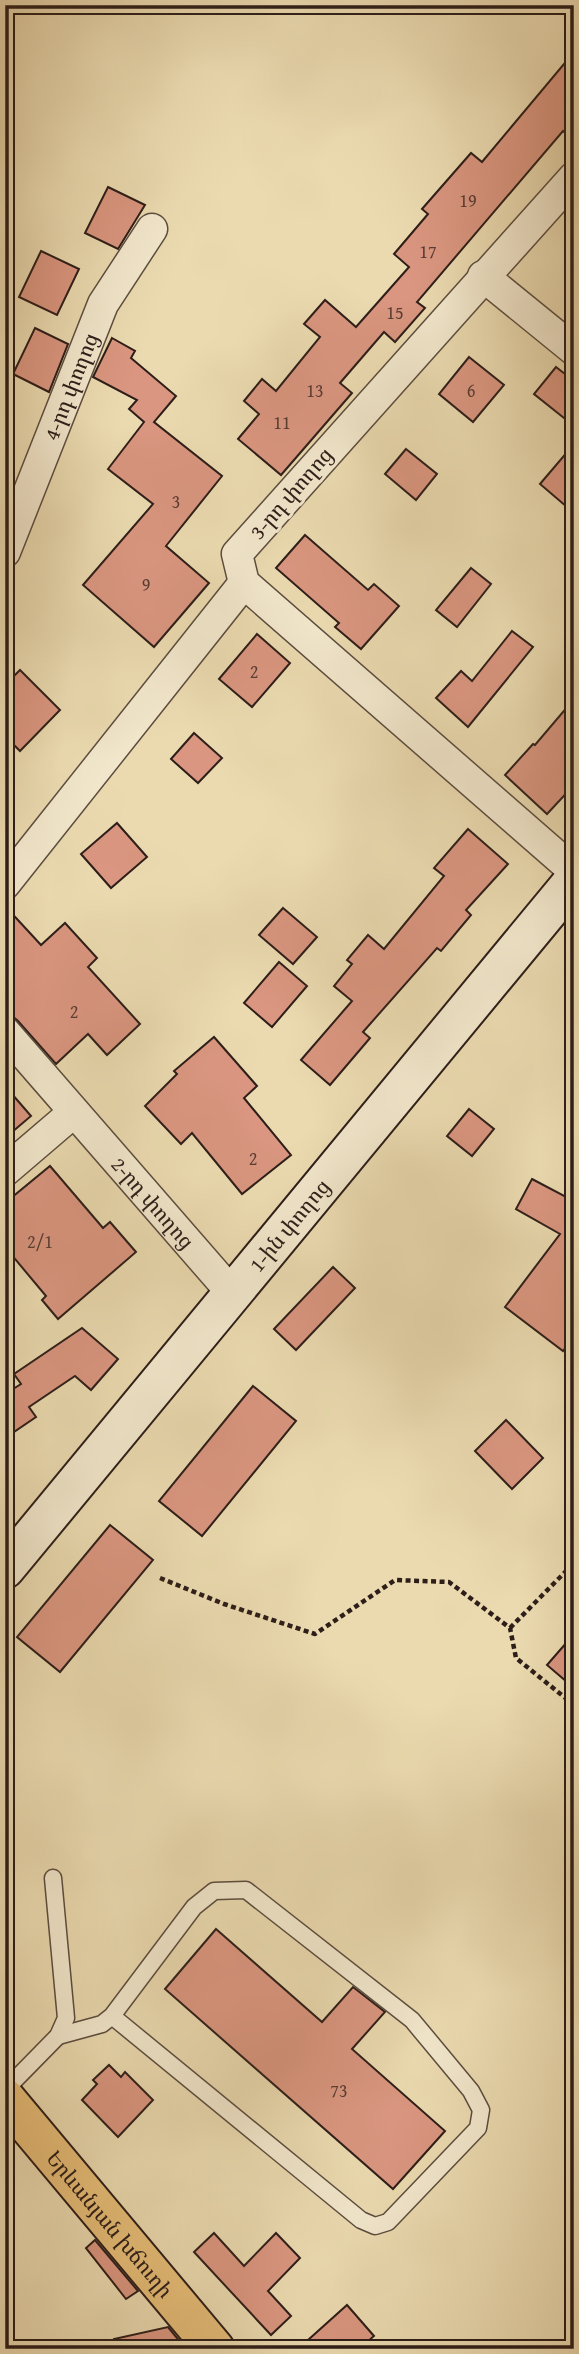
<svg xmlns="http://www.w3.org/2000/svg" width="579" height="2354" viewBox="0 0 579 2354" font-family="'Gentium Book Plus','Noto Serif Armenian',serif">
<rect width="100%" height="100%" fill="#ebdab0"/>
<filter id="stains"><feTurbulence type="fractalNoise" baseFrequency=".00286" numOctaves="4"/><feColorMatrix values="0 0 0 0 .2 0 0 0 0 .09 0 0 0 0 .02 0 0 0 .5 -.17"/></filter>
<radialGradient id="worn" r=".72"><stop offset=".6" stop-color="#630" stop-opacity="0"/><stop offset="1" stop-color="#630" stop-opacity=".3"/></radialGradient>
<!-- building -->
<g fill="#da9680" stroke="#2d1e19" stroke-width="2">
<path d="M574 52V141L563 131 417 302 425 308 395 342 384 332 340 383 352 393 281 475 238 439 259 414 244 401 262 379 276 391 320 337 304 324 325 300 356 327 409 267 394 254 428 214 422 209 471 153 482 162Z"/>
<path d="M108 187 145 205 118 249 85 233Z"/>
<path d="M41 251 79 269 57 315 19 297Z"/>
<path d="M35 328 68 344 49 392 13 374Z"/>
<path d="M112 338 135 351 131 358 176 396 154 422 222 476 166 546 209 583 154 647 83 585 153 504 108 469 144 422 129 409 137 400 93 377Z"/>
<path d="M469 357 504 385 473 422 439 394Z"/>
<path d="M556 367 574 381V426L534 394Z"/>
<path d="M574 444V513L540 484Z"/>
<path d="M406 449 437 474 416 500 385 474Z"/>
<path d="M305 535 368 590 374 584 399 606 361 649 335 627 339 623 276 568Z"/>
<path d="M471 568 491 584 457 627 436 610Z"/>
<path d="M512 631 533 647 468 727 436 698 461 671 472 681Z"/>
<path d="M257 634 290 663 252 707 219 679Z"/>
<path d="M20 670 60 710 20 751 5 736V685Z"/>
<path d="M574 699V785L547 814 505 775 533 744 535 745Z"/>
<path d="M194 733 222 758 198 783 171 759Z"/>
<path d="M117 823 147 857 111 888 81 854Z"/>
<path d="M468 829 508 864 466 910 471 915 441 951 437 948 363 1032 370 1038 330 1085 301 1060 352 1001 334 986 352 964 347 960 368 935 384 949 444 876 434 868Z"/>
<path d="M5 906 41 945 65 923 97 958 88 967 140 1024 107 1055 88 1034 56 1064 18 1021 5 1010Z"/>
<path d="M283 908 317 937 293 964 259 935Z"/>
<path d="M279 962 307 986 272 1027 244 1003Z"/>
<path d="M214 1037 257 1086 244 1098 291 1155 242 1194 192 1133 181 1144 145 1106 177 1074 174 1071Z"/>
<path d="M5 1086 31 1116 5 1138Z"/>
<path d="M469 1109 494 1129 472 1156 447 1136Z"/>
<path d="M50 1166 103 1228 110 1222 136 1252 58 1319 42 1300 46 1296 5 1247V1203Z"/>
<path d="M532 1179 574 1201V1336L563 1351 505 1307 560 1234 516 1209Z"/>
<path d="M333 1267 355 1288 296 1350 274 1329Z"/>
<path d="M82 1328 118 1359 91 1390 75 1376 29 1407 36 1417 5 1438V1394L21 1384 14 1374Z"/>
<path d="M253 1386 296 1421 202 1536 159 1501Z"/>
<path d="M506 1420 543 1458 512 1489 475 1451Z"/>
<path d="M110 1525 153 1560 60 1672 17 1637Z"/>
<path d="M574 1634V1688L547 1665Z"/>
<path d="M216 1929 322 2022 353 1987 385 2012 352 2049 445 2131 393 2189 165 1989Z"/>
<path d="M109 2065 121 2077 125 2072 153 2100 118 2137 82 2100 97 2084 93 2080Z"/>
<path d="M214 2233 244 2266 276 2233 300 2258 268 2291 291 2316 271 2335 194 2252Z"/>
<path d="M95 2240 138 2291 126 2299 86 2248Z"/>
<path d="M347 2305 374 2336 359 2349H298Z"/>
<path d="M168 2327 186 2349H115L114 2339Z"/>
</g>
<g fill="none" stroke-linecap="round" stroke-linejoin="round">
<!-- lane casing -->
<g stroke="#5c4d3f" stroke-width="19">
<g id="lane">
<path d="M58 2036 102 2024 112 2016 194 1907 214 1891 246 1890 412 2020 471 2091 481 2110 478 2128 388 2222 375 2226 361 2220 112 2016"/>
<path d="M5 2090 58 2036 66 2018 53 1878"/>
</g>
</g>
<!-- street casing -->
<g stroke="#5c4d3f" stroke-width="33">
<g id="street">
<path d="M574 177 237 554 244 583 574 871"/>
<path d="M483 276 574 350"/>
<path id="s1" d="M5 552 103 304 152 229"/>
<path d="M5 884 244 583"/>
<path id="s2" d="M5 1032 232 1293"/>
<path d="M5 1171 74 1112"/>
</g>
</g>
<!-- secondary casing -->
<g stroke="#2d1e19" stroke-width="42">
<g id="secondary">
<path id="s3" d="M5 1569 574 880"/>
</g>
</g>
<!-- primary casing -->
<g stroke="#2d1e19" stroke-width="42">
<g id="primary">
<path id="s4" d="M5 2098 215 2349"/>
</g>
</g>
<!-- path -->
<g stroke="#2d1e19" stroke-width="4.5" stroke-dasharray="5 3.5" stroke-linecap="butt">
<path d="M160 1578 224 1604 315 1634 395 1580 449 1582 510 1628 516 1658 574 1705"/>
<path d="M510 1628 574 1563"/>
</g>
<!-- lane -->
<use href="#lane" stroke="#f2e7cc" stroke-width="16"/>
<!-- street -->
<use href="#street" stroke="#f2e7cc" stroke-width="30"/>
<!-- secondary -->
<use href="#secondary" stroke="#f2e7cc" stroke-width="38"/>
<!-- primary -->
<use href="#primary" stroke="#e6bd78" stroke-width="38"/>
</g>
<g text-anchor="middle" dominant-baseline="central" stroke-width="6" stroke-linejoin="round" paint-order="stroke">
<!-- number labels -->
<g font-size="18" fill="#583c33">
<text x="468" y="200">19</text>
<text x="428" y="251">17</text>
<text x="395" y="312">15</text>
<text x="315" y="390">13</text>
<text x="471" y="390">6</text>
<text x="282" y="422">11</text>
<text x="176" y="501">3</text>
<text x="146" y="584">9</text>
<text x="254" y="671">2</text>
<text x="74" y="1011">2</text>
<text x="253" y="1158">2</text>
<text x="40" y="1241">2/1</text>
<text x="339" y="2090">73</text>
</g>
<!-- street labels -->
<g font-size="21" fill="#2d1e19" stroke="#f2e7cc">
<text stroke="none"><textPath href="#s1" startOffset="178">4-րդ փողոց</textPath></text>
<text transform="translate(291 493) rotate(-49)">3-րդ փողոց</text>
<text stroke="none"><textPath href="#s2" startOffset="226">2-րդ փողոց</textPath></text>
<text stroke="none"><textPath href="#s3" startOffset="446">1-ին փողոց</textPath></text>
<text stroke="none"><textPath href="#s4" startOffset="164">Երևանյան խճուղի</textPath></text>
</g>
</g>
<!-- margin -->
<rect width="579" height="2354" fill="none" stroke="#ebdab0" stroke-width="28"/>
<rect x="7" y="7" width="565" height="2340" fill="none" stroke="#2d1e19" stroke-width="3.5"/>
<rect x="14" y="14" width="551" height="2326" fill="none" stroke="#2d1e19" stroke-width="2"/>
<rect width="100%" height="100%" filter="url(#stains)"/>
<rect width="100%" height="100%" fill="url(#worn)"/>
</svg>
